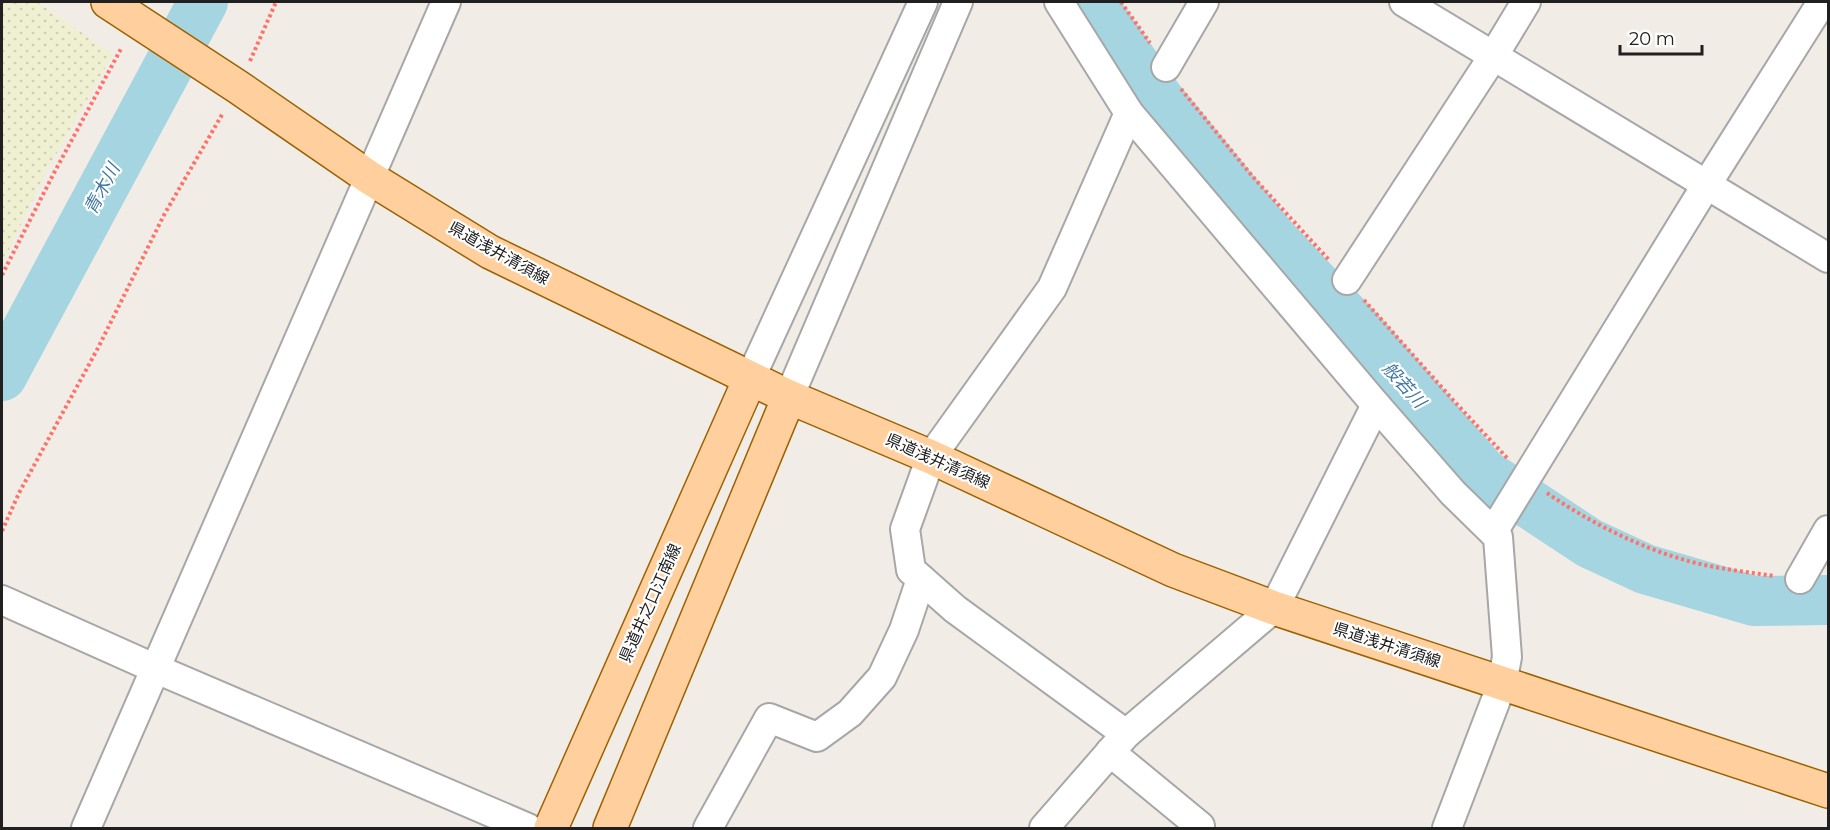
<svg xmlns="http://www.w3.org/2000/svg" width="1830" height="830" viewBox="0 0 1830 830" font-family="Montserrat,'Noto Sans JP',sans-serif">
<defs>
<pattern id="farmland-dots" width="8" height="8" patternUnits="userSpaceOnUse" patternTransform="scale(1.5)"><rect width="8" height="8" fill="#eff0d1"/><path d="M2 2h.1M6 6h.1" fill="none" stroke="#cdceb3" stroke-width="1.8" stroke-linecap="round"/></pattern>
</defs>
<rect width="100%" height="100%" fill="#f1ede6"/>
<!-- farmland -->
<path fill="url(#farmland-dots)" d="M2 2H37L113 54 46 172 2 264Z"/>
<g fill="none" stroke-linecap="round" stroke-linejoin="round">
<!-- river -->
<g stroke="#a5d5e0" stroke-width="50">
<path d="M1091 2 1158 98 1273 239 1362 334 1483 473 1589 543 1645 569 1754 601 1828 600"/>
<path d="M2 376 203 2"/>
</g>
<!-- minor casing -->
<g stroke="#a7a7a7" stroke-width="32">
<g id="minor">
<path d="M1059 2 1129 113 1376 405 1453 493 1498 537 1507 657 1502 684 1447 828"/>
<path d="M1404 2 1828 258"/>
<path d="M1166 67 1204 2"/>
<path d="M1347 280 1494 55 1526 2"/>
<path d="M750 379 923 2"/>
<path d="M789 397 958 2"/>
<path d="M1493 532 1707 184 1822 2"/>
<path d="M1800 579 1828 530"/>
<path d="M2 600 154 668 528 828"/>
<path d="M1126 734 955 609 911 570 905 529 931 457 1052 288 1129 113"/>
<path d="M1110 752 1200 826"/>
<path d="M86 828 446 2"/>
<path d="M708 828 769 718 817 737 850 713 882 677 904 630 921 579"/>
<path d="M1044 828 1126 734 1274 608 1376 405"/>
</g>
</g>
<!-- major casing -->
<g stroke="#9c6100" stroke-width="36">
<g id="major">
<path d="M108 2 238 87 370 178 490 252 789 397 931 457 1173 570 1274 608 1828 791"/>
<path d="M551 828 750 379"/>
<path d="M610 828 789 397"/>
</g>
</g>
<!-- path -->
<g stroke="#ff7169" stroke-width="4" stroke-dasharray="3 3" stroke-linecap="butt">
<path d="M1121 2 1150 43"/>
<path d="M250 61 276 2"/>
<path d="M1181 89 1253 177 1329 260"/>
<path d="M2 275 54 173 122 47"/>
<path d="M1364 300 1453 400 1508 459"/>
<path d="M1547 493C1591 523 1640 548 1692 562 1719 569 1747 572 1774 576"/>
<path d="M2 531 19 493 98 348 164 215 223 113"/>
</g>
<!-- minor -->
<use href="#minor" stroke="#fff" stroke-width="28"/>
<!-- major -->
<use href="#major" stroke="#ffd09d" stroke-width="33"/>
</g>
<g text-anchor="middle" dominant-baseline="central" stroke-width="4.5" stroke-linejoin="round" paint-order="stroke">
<!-- street labels -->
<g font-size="16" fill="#202020" stroke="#fff">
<text transform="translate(499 253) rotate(29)">県道浅井清須線</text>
<text transform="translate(938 461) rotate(24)">県道浅井清須線</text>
<text transform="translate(650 603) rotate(-66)">県道井之口江南線</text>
<text transform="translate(1387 645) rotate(18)">県道浅井清須線</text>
</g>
<!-- water labels -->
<g font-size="18" font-style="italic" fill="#4278a4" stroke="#fff">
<text transform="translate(102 189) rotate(-62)">青木川</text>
<text transform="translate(1404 385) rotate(48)">般若川</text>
</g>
</g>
<!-- border -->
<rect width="1830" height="830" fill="none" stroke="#202020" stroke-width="6"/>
<!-- scale -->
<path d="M1620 45v9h82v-9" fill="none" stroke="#202020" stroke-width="3"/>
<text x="1629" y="45" font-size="18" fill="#202020" stroke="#ffffff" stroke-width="4.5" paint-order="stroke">20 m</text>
</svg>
